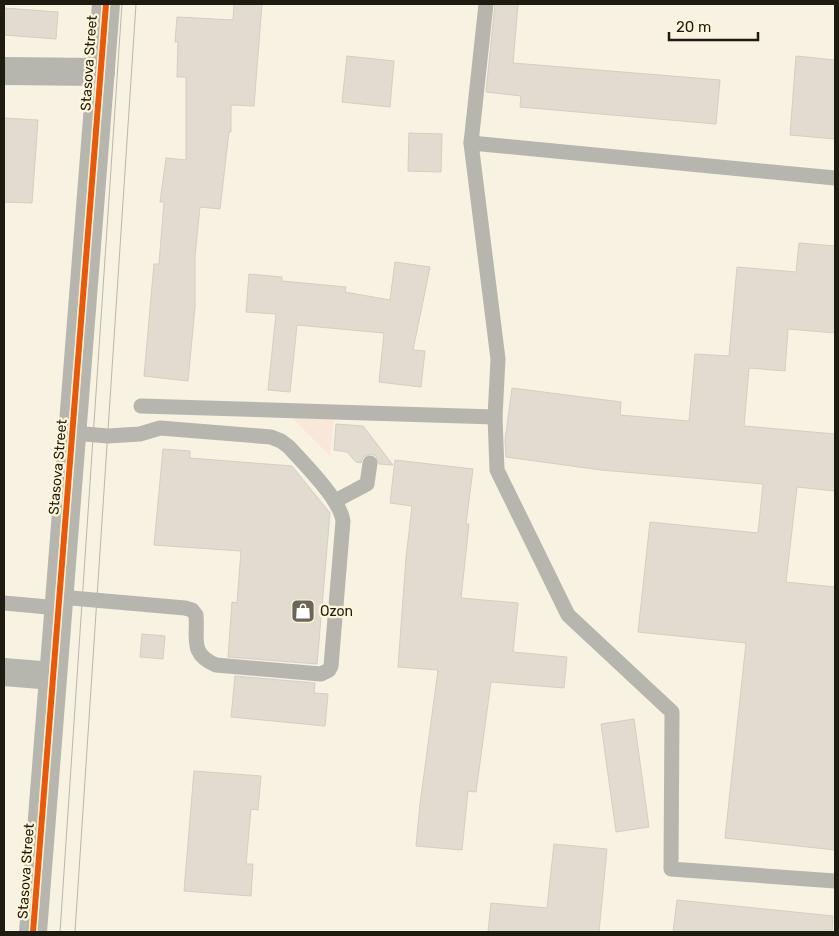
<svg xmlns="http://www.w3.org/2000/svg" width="839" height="936" viewBox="0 0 839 936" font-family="Rubik,sans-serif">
<rect width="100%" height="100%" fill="#f7f2e2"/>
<!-- green -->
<path fill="#f9e7da" d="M290 416 334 419 330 456Z"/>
<!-- building -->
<g fill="#e1dbd0" stroke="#d4cec3">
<path d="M234 4H262L254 106 231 105V132H229L220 209 200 207 195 256V307L188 381 144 376 154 264H159L164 202H160L166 158 186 160V77H177L178 42H175L177 17 233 20Z"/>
<path d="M495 4H518L513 63 720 80 716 124 520 107 521 96 486 92Z"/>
<path d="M4 8 58 12 56 39 4 35Z"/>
<path d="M347 56 394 61 390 107 342 102Z"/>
<path d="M796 56 835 60V139L790 135Z"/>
<path d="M4 118 38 120 32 203 4 202Z"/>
<path d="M409 133 442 134 441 172 408 171Z"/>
<path d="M799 243 835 246V333L788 329 785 371 749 368 744 426 835 434V491L797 487 786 582 835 587V850L725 838 746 643 638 632 650 522 758 533 763 484 601 470 506 457 505 440 512 388 621 402 620 415 689 421 695 354 729 356 737 267 796 272Z"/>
<path d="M395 262 430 267 413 350 425 351 421 387 379 382 384 333 297 325 290 392 268 390 276 314 246 312 249 274 282 277V281L346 287 345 292 390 300Z"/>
<path d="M336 424 363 426 393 465 379 464 376 456 371 454 363 457 361 463 356 462 347 452 334 450Z"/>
<path d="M163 449 190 451V458L292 466 330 513 317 664 228 657 232 602 237 603 241 551 154 545Z"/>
<path d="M395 460 473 469 466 524H469L461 598 518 603 513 652 567 657 564 688 491 682 476 792 468 791 462 850 416 846 420 804 438 670 398 667 406 558 412 506 390 503Z"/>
<path d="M142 634 165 636 163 659 140 657Z"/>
<path d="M235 676 315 683 314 693 328 694 325 726 231 717Z"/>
<path d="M634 719 649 827 616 832 601 724Z"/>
<path d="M194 771 261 776 258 810 251 809 246 864H253L251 896 184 891Z"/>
<path d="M554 844 607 849 599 932H488L491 903 547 908Z"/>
<path d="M677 900 833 916 832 932H673Z"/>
</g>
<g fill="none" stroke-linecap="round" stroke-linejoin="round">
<!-- service -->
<g stroke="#b6b6af" stroke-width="15">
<path d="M486 4 471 143 498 359 495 417 497 470 568 615 672 712 671 869 835 881"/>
<path d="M471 143 835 178"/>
<path d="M141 406 495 417"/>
<path d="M335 501 367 484 370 463"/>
<path d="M60 597 185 608 192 610 196 615C198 638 189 654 216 665L321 674 329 670 331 666 343 521C340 499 305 465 289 447L281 441 271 437 160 428 140 434 108 436 73 433"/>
<path d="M4 603 59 608"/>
</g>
<!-- minor -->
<g stroke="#b6b6af" stroke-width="28">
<path d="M4 71 101 72"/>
<path d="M4 672 53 676"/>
<path d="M33 932 106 4"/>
</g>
<!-- tram -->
<g stroke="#bbb6ad" stroke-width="1">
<path d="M60 932 122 4"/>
<path d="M75 932 136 4"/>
</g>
<!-- cycleway casing -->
<g stroke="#fff6da" stroke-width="9">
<path id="cycleway" d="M33 932 106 4"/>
</g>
<!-- cycleway -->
<use href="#cycleway" stroke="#e8590c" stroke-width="6"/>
</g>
<!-- icons -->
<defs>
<g id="shop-square" transform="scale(1.25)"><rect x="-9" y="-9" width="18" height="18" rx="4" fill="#6a665a" stroke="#fff6da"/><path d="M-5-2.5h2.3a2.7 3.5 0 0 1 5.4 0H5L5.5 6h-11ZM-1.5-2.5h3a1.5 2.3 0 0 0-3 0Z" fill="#fff"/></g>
</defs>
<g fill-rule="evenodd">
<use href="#shop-square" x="303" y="611"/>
</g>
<g text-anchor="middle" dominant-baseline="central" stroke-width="4.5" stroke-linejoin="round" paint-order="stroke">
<!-- street labels -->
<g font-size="14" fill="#1e1b11" stroke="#fff6da">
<text transform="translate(89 63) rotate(-86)">Stasova Street</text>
<text transform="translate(58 467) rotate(-85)">Stasova Street</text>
<text transform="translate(26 871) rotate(-86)">Stasova Street</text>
</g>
<!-- poi labels -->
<g font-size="14" fill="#1e1b11" stroke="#fff6da" text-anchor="start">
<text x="320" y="611">Ozon</text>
</g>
</g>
<!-- border -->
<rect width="839" height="936" fill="none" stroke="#1e1b11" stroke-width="10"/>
<!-- scale -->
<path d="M669 32v8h89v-8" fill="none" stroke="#1e1b11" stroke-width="2.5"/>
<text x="676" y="32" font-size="15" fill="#1e1b11" stroke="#fff6da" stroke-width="4" paint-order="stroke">20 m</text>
</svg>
